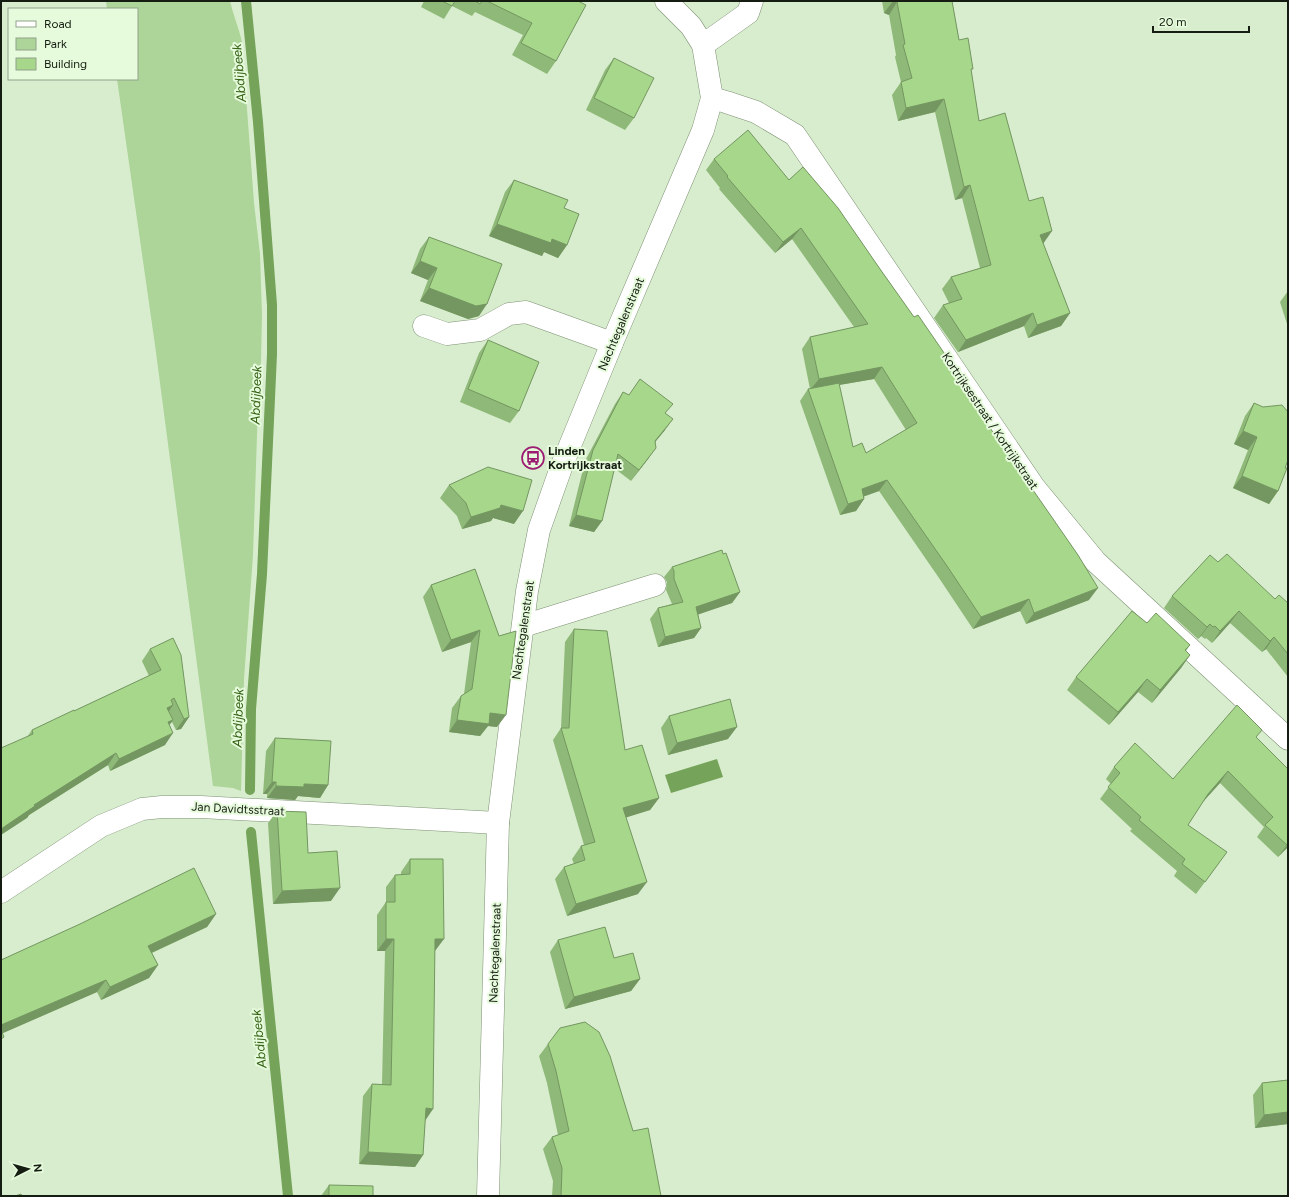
<svg xmlns="http://www.w3.org/2000/svg" width="1289" height="1197" viewBox="0 0 1289 1197" font-family="Figtree,sans-serif">
<rect width="100%" height="100%" fill="#d8edce"/>
<!-- green -->
<path fill="#add499" d="M106 1H230C233 15 239 28 242 42L254 203 260 254 262 315 261 360 258 405 253 555 244 679 241 791 233 788 213 786 155 345 117 79H137V9H107Z"/>
<!-- water -->
<path fill="#74a359" d="M717 759 723 777 671 793 665 775Z"/>
<g fill="none" stroke-linecap="round" stroke-linejoin="round">
<!-- stream -->
<g stroke="#74a359" stroke-width="10">
<path d="M246 1 258 122 272 305V354L262 574 251 709 250 790"/>
<path d="M251 832 288 1196"/>
</g>
<!-- minor casing -->
<g stroke="#7e9174" stroke-width="23">
<g id="minor">
<path d="M703 45 748 13 752 1"/>
<path d="M712 98 726 102 756 112 795 135 1034 487 1096 562 1288 739"/>
<path d="M424 326 447 334 480 330 509 314 526 312 612 343"/>
<path d="M523 626 655 585"/>
<path d="M1 892 101 826 142 809 162 807H201L498 823"/>
<path d="M488 1196 498 823 527 591 539 530 562 465 612 343 703 130 712 98 703 45 691 26 666 1"/>
</g>
</g>
<!-- minor -->
<use href="#minor" stroke="#fff" stroke-width="22"/>
</g>
<!-- wall -->
<g fill="#8fb978" fill-rule="evenodd">
<path d="M424 1H578L556 61 547 74 512 55 523 35 475 12 472 16 452 6 444 19 421 7Z"/>
<path d="M882 1H952L959 40 971 71 979 121 1029 201 1043 243 1070 313 1061 326 1028 338 1024 326 958 352 934 318 943 305 949 303 942 289 951 277 980 268 962 198 955 200 935 112 898 121 892 95 901 82 895 57 896 55 889 15 884 13Z"/>
<path d="M614 58 634 118 625 130 586 110 605 70Z"/>
<path d="M714 159 789 180 880 269 952 373 1089 600 1026 624 1020 611 973 629 939 578 879 491 863 497 864 499 856 511 840 515 800 401 808 389H810L802 349 810 337 854 327 792 239 775 253 719 189 720 188 706 170ZM874 379 906 430 866 453 853 447 839 385Z"/>
<path d="M514 180 564 208 567 245 558 258 544 252 542 256 489 236 505 192Z"/>
<path d="M429 237 479 316 468 319 420 301 428 280 411 273 420 249Z"/>
<path d="M1288 291V327L1280 302Z"/>
<path d="M488 340 519 411 510 423 460 402 479 353Z"/>
<path d="M623 392 666 414 665 430 655 442 648 459 631 481 614 468 602 521 594 532 569 526 585 461 615 404Z"/>
<path d="M1254 403 1285 468 1278 491 1269 504 1233 488 1248 450 1234 444 1245 416Z"/>
<path d="M449 485 514 524 493 518 491 521 462 529 457 516 440 498Z"/>
<path d="M1218 562 1275 599 1288 603V677L1266 649 1262 652 1230 623 1212 643 1206 638 1205 639 1201 636 1198 639 1164 608 1172 596Z"/>
<path d="M672 567 740 592 732 603 698 614 701 628 694 638 658 647 650 619 658 608 672 604 666 590 667 582 664 577Z"/>
<path d="M475 569 497 727 488 726 480 736 449 732 452 708 461 696 464 694 471 642 442 652 423 597 431 585Z"/>
<path d="M1147 623 1190 645 1186 651 1190 655 1181 668 1152 703 1138 692 1109 725 1067 690 1076 677Z"/>
<path d="M574 629 625 750 659 798 650 810 626 817 638 894 567 916 555 879 564 867 574 864 572 859 581 846 584 845 553 740 561 728 565 642Z"/>
<path d="M150 649 189 717 181 729 176 730 172 722 169 725 165 745 110 771 108 765 29 815 27 818V737L32 730 74 711 149 676 142 661Z"/>
<path d="M669 716 728 739 668 755 661 728Z"/>
<path d="M275 738 328 785 320 798 298 796 295 800 267 798V794H263L266 751Z"/>
<path d="M1257 738 1288 769V847L1278 857 1257 837 1264 827 1220 783 1202 803 1188 825 1219 863 1196 894 1174 876 1177 871 1130 831 1132 829 1100 799 1111 784 1106 779 1114 767 1173 779Z"/>
<path d="M277 811 308 853 331 901 273 904 268 823Z"/>
<path d="M410 859 435 951 423 1155 415 1167 359 1164 363 1096 372 1084H382L385 951H377V915L386 902V887L395 875H401V872Z"/>
<path d="M216 914 207 927 152 953 158 965 149 978 101 1000 97 992 2 1033 1 960Z"/>
<path d="M558 940 614 958 640 979 631 991 565 1009 550 952Z"/>
<path d="M548 1044 633 1131 661 1196H552L553 1181 543 1149 552 1137 558 1135 547 1083 539 1056Z"/>
<path d="M1288 1080V1124L1255 1128 1253 1095 1262 1083Z"/>
<path d="M329 1185 373 1196H321Z"/>
</g>
<!-- shaded-wall -->
<g fill="#749661">
<path d="M893 1 897 2 889 15 884 13Z"/>
<path d="M944 99 935 112 898 121 906 108Z"/>
<path d="M970 185 962 198 955 200 964 187Z"/>
<path d="M497 224 552 239 567 245 558 258 544 252 542 256 489 236Z"/>
<path d="M801 228 792 239 775 253 783 242Z"/>
<path d="M1052 231 1043 244 1040 235Z"/>
<path d="M420 261 437 268 428 280 411 273Z"/>
<path d="M429 288 487 304 479 316 468 319 420 301Z"/>
<path d="M1033 313 1024 326 958 352 966 340Z"/>
<path d="M1070 313 1061 326 1028 338 1037 325Z"/>
<path d="M882 367 874 379 810 390 819 379Z"/>
<path d="M673 419 665 430 647 452 655 441Z"/>
<path d="M1243 431 1257 437 1248 450 1234 444Z"/>
<path d="M656 448 648 459 631 481 639 470Z"/>
<path d="M1242 476 1278 491 1269 504 1233 488Z"/>
<path d="M887 480 879 491 853 500 862 489Z"/>
<path d="M864 499 856 511 840 515 848 504Z"/>
<path d="M501 505 523 511 514 524 493 518 491 521 462 529 471 517Z"/>
<path d="M576 515 602 521 594 532 569 526Z"/>
<path d="M1098 588 1089 600 1026 624 1034 613Z"/>
<path d="M740 592 732 603 688 618 696 607Z"/>
<path d="M1029 599 1020 611 973 629 981 617Z"/>
<path d="M1239 611 1230 623 1212 643 1220 631Z"/>
<path d="M1210 624 1201 636 1198 639 1207 627Z"/>
<path d="M701 628 694 638 658 647 665 637Z"/>
<path d="M480 630 471 642 442 652 451 640Z"/>
<path d="M1274 637 1266 649 1262 652 1270 641Z"/>
<path d="M1190 655 1181 668 1152 703 1160 690Z"/>
<path d="M1147 679 1138 692 1109 725 1118 712Z"/>
<path d="M173 705 165 717 167 708Z"/>
<path d="M490 713 506 715 497 727 488 726 480 736 449 732 457 720Z"/>
<path d="M189 717 181 729 176 730 184 719Z"/>
<path d="M173 720 165 731 168 722Z"/>
<path d="M737 727 728 739 668 755 677 743Z"/>
<path d="M173 733 165 745 110 771 119 759Z"/>
<path d="M116 753 108 765 29 815 27 818 1 835V829L34 805Z"/>
<path d="M1228 771 1220 783 1200 805 1208 794Z"/>
<path d="M272 782H276L267 794H263Z"/>
<path d="M304 784 328 785 320 798 298 796 295 800 267 798 276 786Z"/>
<path d="M659 798 650 810 615 821 623 808Z"/>
<path d="M1288 844V847L1278 857 1287 845Z"/>
<path d="M647 882 638 894 567 916 576 904Z"/>
<path d="M340 888 331 901 273 904 282 891Z"/>
<path d="M216 914 207 927 140 958 148 946Z"/>
<path d="M386 939H394L385 951H377Z"/>
<path d="M435 939H444L435 951Z"/>
<path d="M158 965 149 978 101 1000 110 987Z"/>
<path d="M640 979 631 991 565 1009 574 997Z"/>
<path d="M106 980 97 992 1 1034V1025Z"/>
<path d="M426 1108 433 1109 425 1121Z"/>
<path d="M1288 1112V1124L1255 1128 1264 1115Z"/>
<path d="M368 1152 423 1155 415 1167 359 1164Z"/>
</g>
<!-- building -->
<g fill="#a6d78b" stroke="#749661">
<path d="M442 1H455L452 6Z"/>
<path d="M475 1H482L480 4Z"/>
<path d="M487 1H578L586 5 556 61 521 43 532 23Z"/>
<path d="M893 1H952L959 40 968 38 973 69H971L979 121 1005 113 1029 201 1043 197 1052 231 1040 235 1070 313 1037 325 1033 313 966 340 943 305 962 299 951 277 991 265 970 185 964 187 944 99 906 108 901 82 912 78 903 45 905 44 897 2Z"/>
<path d="M614 58 654 78 634 118 594 98Z"/>
<path d="M748 130 789 180 803 167 838 208 880 269 914 317 918 315 951 363 952 373 1078 555 1098 588 1034 613 1029 599 981 617 947 566 887 480 862 489 864 499 848 504 808 389 839 383 853 447 862 443 866 453 917 423 882 367 819 379 810 337 868 324 801 228 783 242 727 177 728 176 714 159Z"/>
<path d="M514 180 568 200 564 208 579 214 567 245 552 239 551 243 497 224Z"/>
<path d="M429 237 502 264 487 304 476 306 429 288 437 268 420 261Z"/>
<path d="M488 340 539 362 519 411 468 389Z"/>
<path d="M640 379 673 404 665 413 673 419 655 441 656 448 639 470 618 454 602 521 576 515 593 450 623 392 629 395Z"/>
<path d="M1254 403 1263 407 1282 405 1288 412V460L1285 468H1287L1278 491 1242 476 1257 437 1243 431Z"/>
<path d="M488 467 532 480 523 511 501 505 500 508 471 517 466 503 449 485Z"/>
<path d="M722 550 723 554 726 553 740 592 696 607 701 628 665 637 658 608 683 602 674 579V571L672 567Z"/>
<path d="M1227 554 1275 599 1279 595 1288 603V654L1274 637 1270 641 1239 611 1220 631 1215 626 1213 627 1210 624 1207 627 1172 596 1210 555 1218 562Z"/>
<path d="M475 569 499 636 516 631 506 715 490 713 489 724 457 720 461 696 472 689 480 630 451 640 431 585Z"/>
<path d="M1132 611 1147 623 1156 613 1190 645 1185 650 1190 655 1160 690 1147 679 1118 712 1076 677Z"/>
<path d="M574 629 607 631 625 750 642 745 659 798 623 808 647 882 576 904 564 867 585 860 581 846 595 842 561 728H569Z"/>
<path d="M173 638 181 655 189 717 184 719 174 698 171 700 173 705 167 708 173 720 168 722 173 733 119 759 116 753 34 805 35 806 1 829V748L33 734 32 730 74 710V711L161 670 150 649Z"/>
<path d="M730 699 737 727 677 743 669 716Z"/>
<path d="M1237 705 1262 730 1256 737 1288 769V844L1287 845 1265 825 1273 817 1228 771 1208 794 1188 825 1227 852 1205 882 1182 864 1185 859 1139 820 1141 817 1108 787 1120 773 1114 767 1135 743 1173 779Z"/>
<path d="M275 738 331 741 328 785 304 784V787L276 786V782H272Z"/>
<path d="M277 811 306 812 308 853 337 851 340 888 282 891Z"/>
<path d="M410 859H443L444 939H435L433 1109 426 1108 423 1155 368 1152 372 1084 391 1085 394 939H386V902H395V875L410 874Z"/>
<path d="M194 868 216 914 148 946 158 965 110 987 106 980 1 1025V960L80 924Z"/>
<path d="M605 927 614 958 633 953 640 979 574 997 558 940Z"/>
<path d="M585 1022 599 1032 610 1056 633 1131 648 1128 661 1196H561L562 1168 552 1137 569 1131 556 1071 548 1044 560 1028Z"/>
<path d="M1 1030 4 1037 1 1039Z"/>
<path d="M1288 1080V1112L1264 1115 1262 1083Z"/>
<path d="M329 1185 373 1186V1196H329Z"/>
<path d="M21 1194 22 1196H15Z"/>
</g>
<!-- icons -->
<defs>
<g id="bus-ring" transform="scale(1.15)"><circle r="9.5" fill="#e6fbdb" stroke="#9b1c72" stroke-width="1.5"/><path d="M-5-6H5V4H4V6H2V4H-2V6H-4V4H-5ZM-3.5-4V0h7V-4ZM-3.5 1.2v1.5H-2V1.2ZM2 1.2v1.5H3.5V1.2Z" fill="#9b1c72"/></g>
</defs>
<g fill-rule="evenodd">
<use href="#bus-ring" x="533" y="458"/>
</g>
<g text-anchor="middle" dominant-baseline="central" stroke-width="4" stroke-linejoin="round" paint-order="stroke">
<!-- street labels -->
<g font-size="12" fill="#151d12" stroke="#e6fbdb">
<text transform="translate(621 324) rotate(-67)">Nachtegalenstraat</text>
<text transform="translate(990 421) rotate(56)">Kortrijksestraat / Kortrijkstraat</text>
<text transform="translate(523 630) rotate(-82)">Nachtegalenstraat</text>
<text transform="translate(238 809) rotate(3)">Jan Davidtsstraat</text>
<text transform="translate(495 953) rotate(-88)">Nachtegalenstraat</text>
</g>
<!-- poi labels -->
<g font-size="12" font-weight="bold" fill="#151d12" stroke="#e6fbdb" text-anchor="start">
<text x="548" y="451">Linden<tspan x="548" dy="14">Kortrijkstraat</tspan></text>
</g>
<!-- water labels -->
<g font-size="13" font-style="italic" fill="#356216" stroke="#e6fbdb">
<text transform="translate(239 73) rotate(-95)">Abdijbeek</text>
<text transform="translate(256 395) rotate(-88)">Abdijbeek</text>
<text transform="translate(238 718) rotate(-88)">Abdijbeek</text>
<text transform="translate(259 1039) rotate(-96)">Abdijbeek</text>
</g>
</g>
<!-- border -->
<rect width="1289" height="1197" fill="none" stroke="#151d12" stroke-width="4"/>
<!-- legend -->
<rect x="8" y="8" width="130" height="72" fill="#e6fbdb" stroke="#92a28b"/>
<rect x="16" y="21" width="20" height="6" fill="#ffffff" stroke="#92a28b"/>
<text x="44" y="28" font-size="12" fill="#151d12">Road</text>
<rect x="16" y="38" width="20" height="12" fill="#add499" stroke="#92a28b"/>
<text x="44" y="48" font-size="12" fill="#151d12">Park</text>
<rect x="16" y="58" width="20" height="12" fill="#a6d78b" stroke="#92a28b"/>
<text x="44" y="68" font-size="12" fill="#151d12">Building</text>
<!-- north arrow -->
<g transform="translate(28 1169) rotate(84)" stroke="#e6fbdb" stroke-width="3" paint-order="stroke">
<path d="M0-3L7 15L0 10L-7 15Z" fill="#151d12"/>
<text y="-6" font-size="11" font-weight="bold" text-anchor="middle" fill="#151d12">N</text>
</g>
<!-- scale -->
<path d="M1153 26v6h96v-6" fill="none" stroke="#151d12" stroke-width="2"/>
<text x="1159" y="26" font-size="12" fill="#151d12" stroke="#e6fbdb" stroke-width="3" paint-order="stroke">20 m</text>
</svg>
